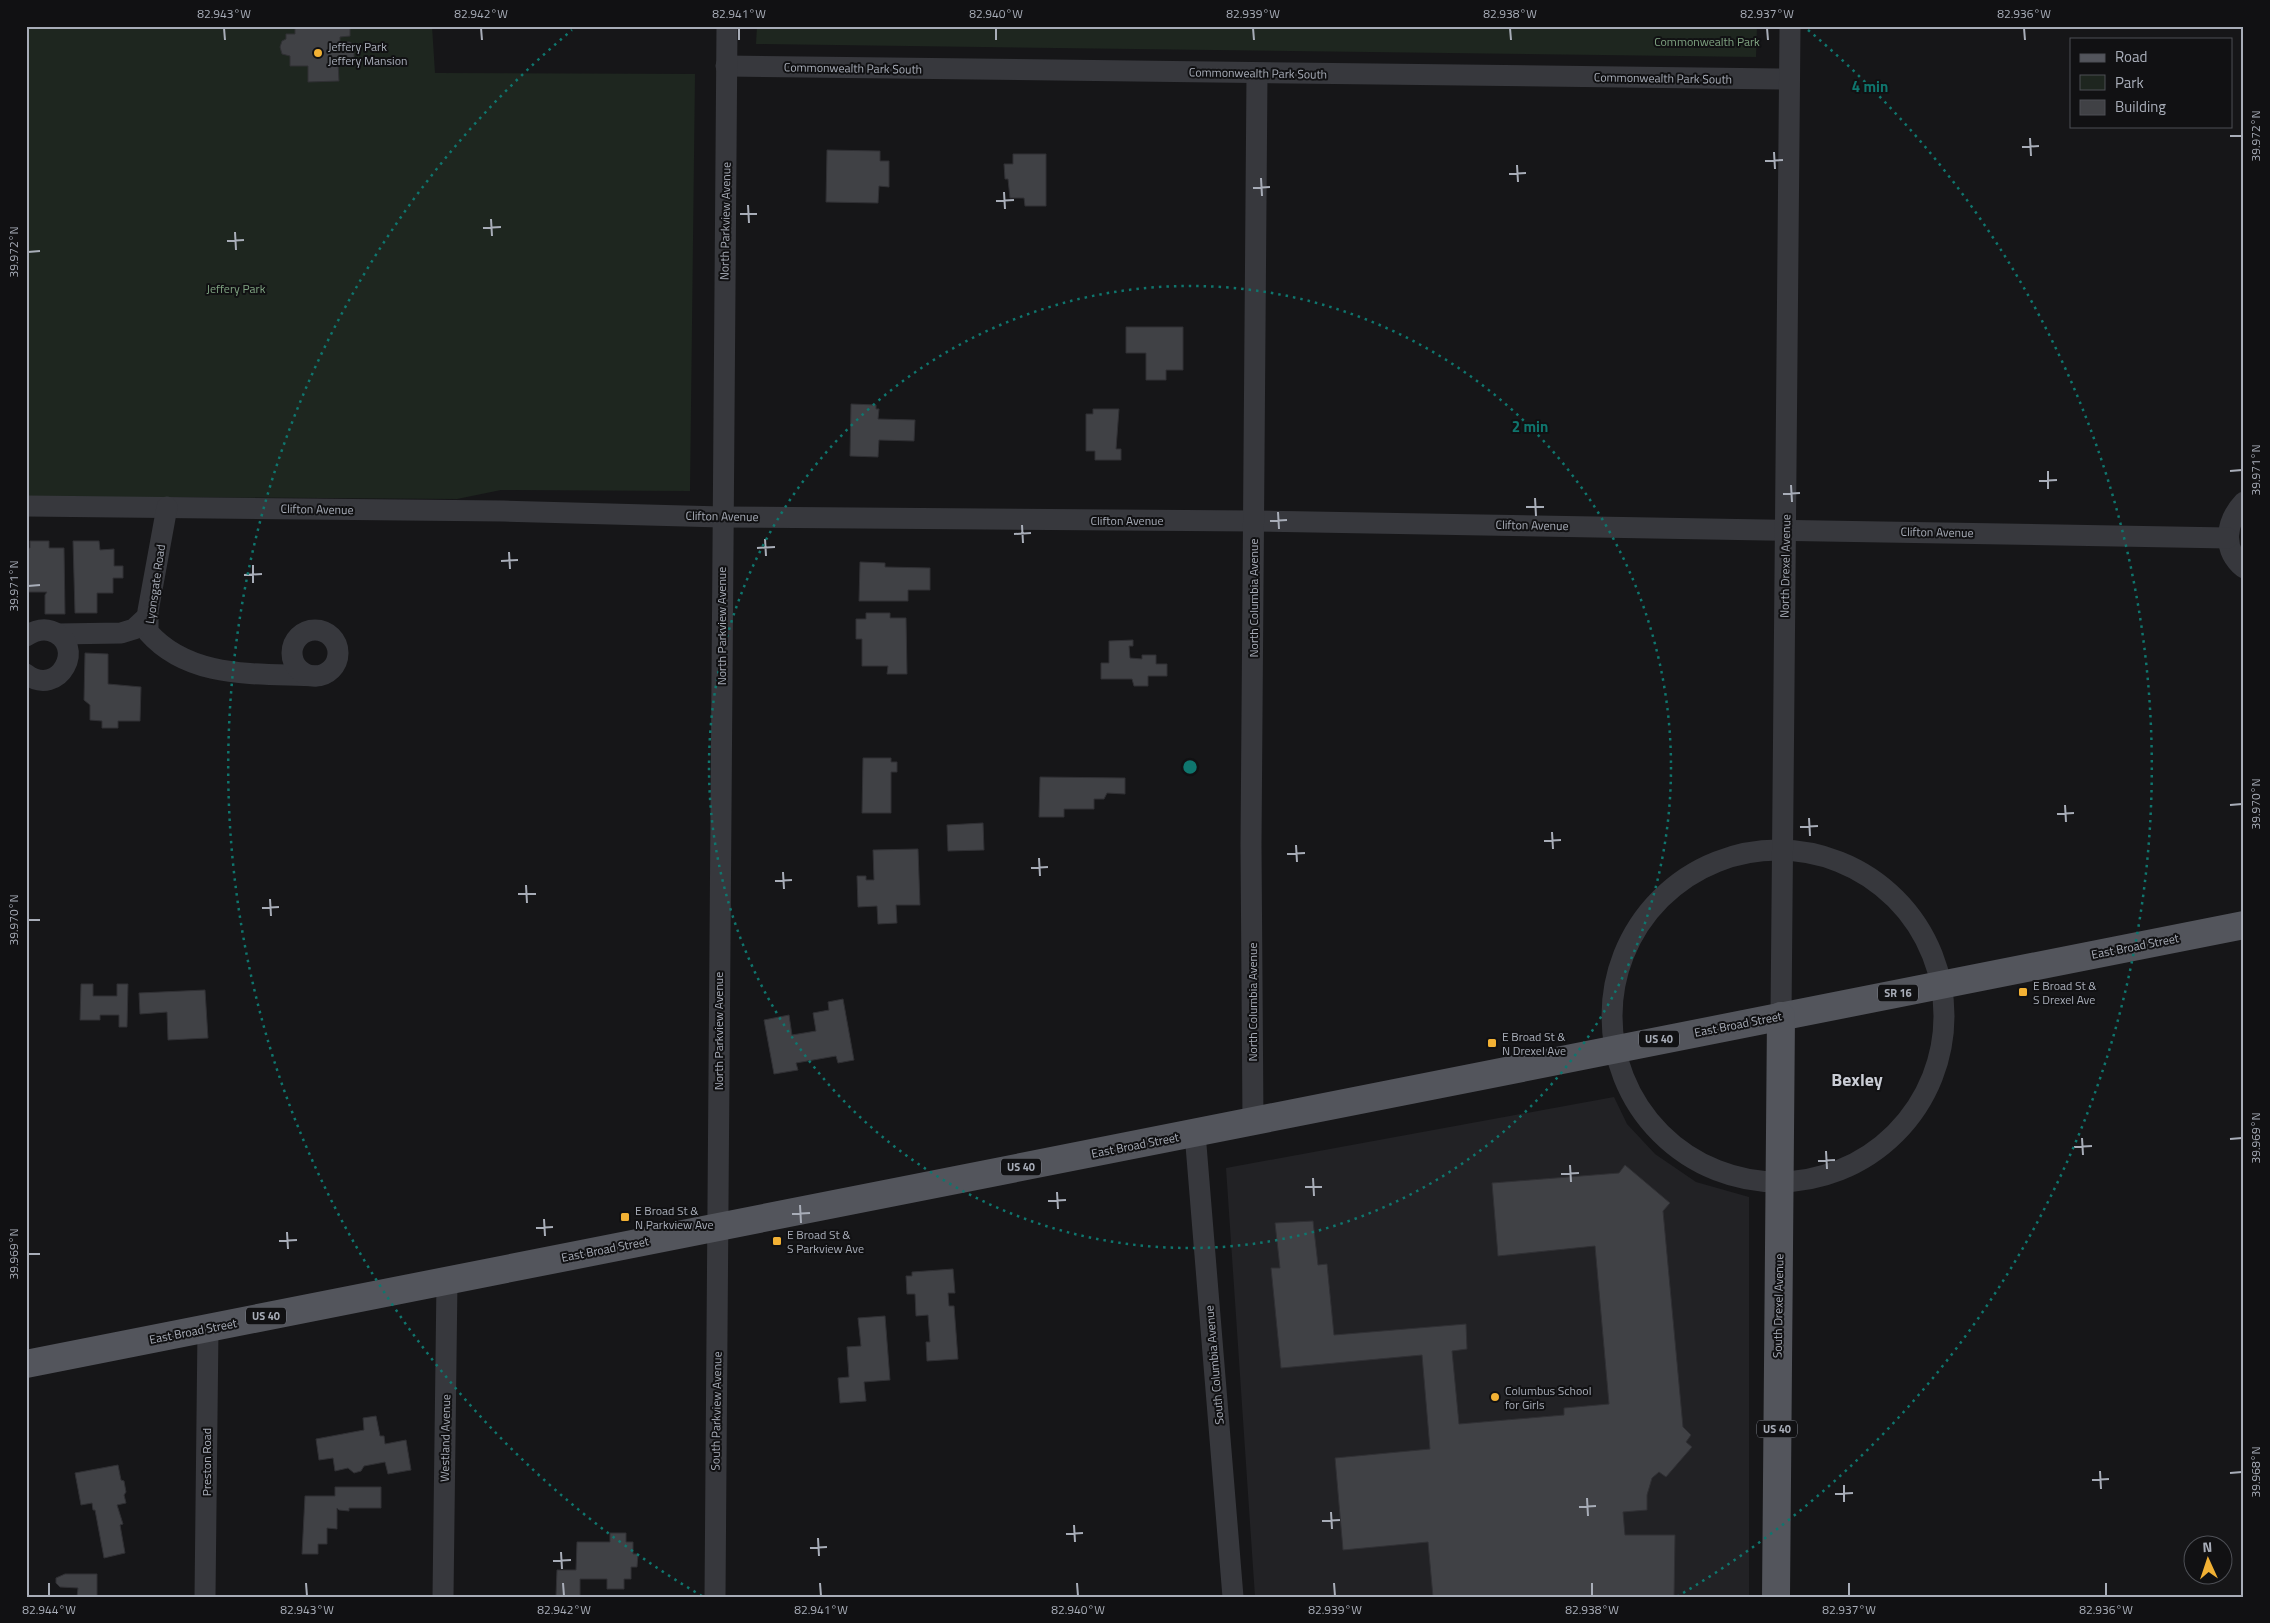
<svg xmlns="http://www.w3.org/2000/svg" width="2270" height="1623" viewBox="0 0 2270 1623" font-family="'Titillium Web',sans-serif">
<rect width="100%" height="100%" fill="#161618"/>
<!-- built -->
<path fill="#222225" d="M1614 1097 1627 1124 1655 1154 1696 1182 1749 1197V1597H1255L1226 1168Z"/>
<!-- green -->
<g fill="#1e261f">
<path d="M26 26H432L435 73 695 74 690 491 501 490 457 499 162 497 26 501Z"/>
<path d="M757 26H1757L1756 57 756 44Z"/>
</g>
<!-- building -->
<g fill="#404145" stroke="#303034">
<path d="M295 26H350V36L340 37V42H350L354 45V57L351 61 338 62 339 81 308 82V66H290V56L282 54 280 47 282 41 286 39V34H295Z"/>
<path d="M827 150 880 151V161H889V187L879 186 878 203 826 202Z"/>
<path d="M1013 154H1046V206H1025L1024 198H1010L1008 179H1005L1004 164H1013Z"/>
<path d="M1126 327H1183V370H1166V380H1146V353H1126Z"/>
<path d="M851 404 876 405V409H879L878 419 915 420 914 441 879 440 878 457 850 456Z"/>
<path d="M1093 409H1119L1116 449H1121V460H1095V451H1086V414H1093Z"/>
<path d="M30 541H49V548H64L65 614H45V595L47 592H26V548H30Z"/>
<path d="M73 541H99L100 550 114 549V566H123V578H113V593H97V613H75Z"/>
<path d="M860 562 885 563V567L930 568V590H908V601H859Z"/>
<path d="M866 613H890V618H906L907 674H887L888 666H862V639H856V619H866Z"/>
<path d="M1133 640V646H1129L1130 658 1142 659V655H1156V664H1167V676H1148V686H1134L1132 679H1101V663H1109V641Z"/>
<path d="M85 653 108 654V684L141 687 140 721H118V728H102V721L90 720V705L84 700Z"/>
<path d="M863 758H891V762H897V772H891V813H862Z"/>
<path d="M1040 777 1125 778V794L1107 793 1104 799H1094V809H1064V817H1039Z"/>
<path d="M983 823 984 850 948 851 947 825Z"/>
<path d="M918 849 920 905H896L897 923 878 924 877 906 858 907 857 876H866V880H874L873 850Z"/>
<path d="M81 984H93V996H117V984H128L127 1027H119V1015H100V1020H80Z"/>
<path d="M205 990 208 1038 168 1040 167 1012 140 1014 139 993Z"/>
<path d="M843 999 854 1060 838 1063 836 1056 796 1063 798 1070 774 1074 764 1020 789 1015 792 1035 816 1031 813 1013 829 1010 828 1002Z"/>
<path d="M1625 1165 1670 1203 1663 1211 1683 1427 1691 1435 1686 1442 1692 1447 1666 1477 1659 1472 1652 1478 1647 1495V1510L1623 1512 1625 1535H1675L1674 1597H1433L1428 1542 1343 1550 1335 1458 1430 1449 1422 1355 1281 1368 1271 1268H1280L1275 1223 1313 1221 1318 1265 1327 1264 1334 1335 1466 1324 1467 1349 1452 1351 1459 1424 1564 1415V1408L1609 1404 1595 1246 1498 1256 1492 1183 1619 1173Z"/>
<path d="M953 1269 955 1293H948L949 1306H954L958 1359 927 1361 926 1342H930L928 1315 916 1316 915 1294H907L906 1276H912V1272Z"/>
<path d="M885 1316 890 1380 864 1382 866 1401 840 1403 838 1378 849 1377 847 1347 861 1346 858 1318Z"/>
<path d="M376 1416 380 1436H384L385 1444 406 1440 411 1470 388 1474 385 1462 364 1466 361 1471 354 1473 348 1468 335 1471 333 1458 319 1460 316 1439 364 1430 363 1418Z"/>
<path d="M118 1465 121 1480 124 1481 126 1492 124 1495 126 1503 117 1505 123 1524 120 1525 125 1553 104 1558 95 1510H93L92 1503 81 1505 75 1473Z"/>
<path d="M335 1487H381V1508H349V1511L339 1510 337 1508V1529L327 1528V1544H318V1554H302L305 1496H335Z"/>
<path d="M610 1533H626V1542H633V1554H638L637 1567H631V1579H624V1589H607V1579H580V1596H556L557 1570H576L577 1542H610Z"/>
<path d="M65 1574H97V1597H77L78 1588 60 1587 56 1583V1578Z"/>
</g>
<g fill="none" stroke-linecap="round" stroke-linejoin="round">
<!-- minor -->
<g stroke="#37383d" stroke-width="21">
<path d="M726 66 1789 79"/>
<path d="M2244 502C2226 521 2221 549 2244 568"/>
<path d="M26 506 503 511 722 517 1253 521 2228 538"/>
<path d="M167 507 148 611V632C190 680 258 673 316 676"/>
<circle cx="315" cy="653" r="23"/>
<path d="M58 634 121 633 134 629 148 616"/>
<path d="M26 636C34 631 42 628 51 631 88 644 59 699 26 674"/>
<circle cx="1778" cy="1016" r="166"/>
<path d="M1781 1016 1790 26"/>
<path d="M1253 1122 1251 845 1257 73"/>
<path d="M1195 1133 1233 1597"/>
<path d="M205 1597 208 1328"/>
<path d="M443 1597 447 1280"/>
<path d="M715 1597 727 26"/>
</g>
<!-- major -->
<g stroke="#53555c" stroke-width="28">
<path d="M26 1364 2244 925"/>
<path d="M1776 1597 1781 1016"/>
</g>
</g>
<!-- ticks -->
<path fill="none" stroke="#a8adb8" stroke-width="2" d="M224 28 225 40M481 28 482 40M739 28V40M996 28V40M1253 28 1254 40M1510 28 1511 40M1767 28 1768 40M2024 28 2025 40M2230 136H2242M2030 138 2031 156M2022 147 2039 146M1774 152 1775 169M1765 161 1783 160M1517 165 1518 182M1509 174 1526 173M1261 178 1262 196M1253 188 1270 187M1004 192 1005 209M996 201 1014 200M748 205 749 223M740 214H757M491 219 492 236M483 228 501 227M235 232 236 250M227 241 244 240M28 252 40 251M2048 471V489M2230 471 2242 470M2039 481 2057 480M1791 485 1792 502M1783 494 1800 493M1535 498 1536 516M1526 507H1544M1278 512 1279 529M1270 521 1287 520M1022 525 1023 543M1014 534 1031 533M765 539 766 556M757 548 775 547M509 552 510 569M501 561 518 560M253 565V583M244 575 262 574M28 586 40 585M2065 805 2066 822M2230 805 2242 804M2057 814 2074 813M1809 818 1810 836M1800 827 1818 826M1552 832 1553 849M1544 841 1561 840M1296 845 1297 862M1287 854 1305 853M1039 858 1040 876M1031 868 1048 867M783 872 784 889M775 881 792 880M526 885 527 903M518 894H536M270 899 271 916M262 908 279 907M28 920H40M2082 1138 2083 1155M2230 1139 2242 1138M2074 1147 2092 1146M1826 1151 1827 1169M1818 1161 1835 1160M1570 1165 1571 1182M1561 1174 1579 1173M1313 1178 1314 1196M1305 1187H1322M1057 1192 1058 1209M1048 1201 1066 1200M800 1205 801 1223M792 1214 810 1213M544 1219 545 1236M536 1228 553 1227M287 1232 288 1249M279 1241 297 1240M28 1254H40M2100 1471 2101 1489M2230 1473 2242 1472M2092 1480 2109 1479M1844 1485V1502M1835 1494 1853 1493M1587 1498 1588 1516M1579 1507 1596 1506M1331 1512 1332 1529M1322 1521 1340 1520M1074 1525 1075 1542M1066 1534 1083 1533M818 1538 819 1556M810 1548 827 1547M561 1552 562 1569M553 1561 571 1560M49 1583V1596M306 1583 307 1596M563 1583 564 1596M820 1583 821 1596M1077 1583 1078 1596M1334 1583 1335 1596M1592 1583V1596M1849 1583V1596M2106 1583V1596"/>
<!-- distance rings -->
<g fill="none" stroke="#0f766e" stroke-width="2.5" stroke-dasharray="2.5 5">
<circle cx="1190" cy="767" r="481"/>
<path d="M702 1596A962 962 0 0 1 572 30M1808 30A962 962 0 0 1 1678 1596"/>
</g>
<!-- markers -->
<g fill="#f2b134" stroke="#111113" stroke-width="2">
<circle cx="318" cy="53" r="5"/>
<rect x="2018" y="987" width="10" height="10" rx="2.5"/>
<rect x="1487" y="1038" width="10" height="10" rx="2.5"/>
<rect x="620" y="1212" width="10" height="10" rx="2.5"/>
<rect x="772" y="1236" width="10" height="10" rx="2.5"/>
<circle cx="1495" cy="1397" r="5"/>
</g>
<g text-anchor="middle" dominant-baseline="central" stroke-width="4" stroke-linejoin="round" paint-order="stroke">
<!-- shield labels -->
<g fill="#111113" stroke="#7b7e86" stroke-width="1">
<rect x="1878" y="984.5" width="40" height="17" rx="4"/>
<rect x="1639" y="1030.5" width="40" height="17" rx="4"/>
<rect x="1001" y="1158.5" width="40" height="17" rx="4"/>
<rect x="246" y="1307.5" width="40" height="17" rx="4"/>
<rect x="1757" y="1420.5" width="40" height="17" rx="4"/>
</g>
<g font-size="11" font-weight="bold" fill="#a8adb8">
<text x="1898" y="993">SR 16</text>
<text x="1659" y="1039">US 40</text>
<text x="1021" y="1167">US 40</text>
<text x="266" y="1316">US 40</text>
<text x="1777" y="1429">US 40</text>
</g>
<!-- park labels -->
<g font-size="12" fill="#7fa381" stroke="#111113">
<text x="1707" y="41">Commonwealth Park</text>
<text x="236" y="288">Jeffery Park</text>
</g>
<!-- poi labels -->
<g font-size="12" fill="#a8adb8" stroke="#111113" text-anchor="start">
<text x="328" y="46">Jeffery Park<tspan x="328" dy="14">Jeffery Mansion</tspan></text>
<text x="2033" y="985">E Broad St &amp;<tspan x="2033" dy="14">S Drexel Ave</tspan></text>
<text x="1502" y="1036">E Broad St &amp;<tspan x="1502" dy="14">N Drexel Ave</tspan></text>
<text x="635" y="1210">E Broad St &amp;<tspan x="635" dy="14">N Parkview Ave</tspan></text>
<text x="787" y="1234">E Broad St &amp;<tspan x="787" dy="14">S Parkview Ave</tspan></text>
<text x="1505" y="1390">Columbus School<tspan x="1505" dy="14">for Girls</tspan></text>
</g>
<!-- street labels -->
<g font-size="12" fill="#a8adb8" stroke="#111113">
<text transform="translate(853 68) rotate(1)">Commonwealth Park South</text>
<text transform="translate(1258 73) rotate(1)">Commonwealth Park South</text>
<text transform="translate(1663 78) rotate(1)">Commonwealth Park South</text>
<text transform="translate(725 221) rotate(-89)">North Parkview Avenue</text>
<text transform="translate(317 509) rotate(1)">Clifton Avenue</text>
<text transform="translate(722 516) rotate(1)">Clifton Avenue</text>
<text x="1127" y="520">Clifton Avenue</text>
<text transform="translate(1532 525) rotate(1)">Clifton Avenue</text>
<text transform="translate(1937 532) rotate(1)">Clifton Avenue</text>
<text transform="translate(1785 566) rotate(-89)">North Drexel Avenue</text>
<text transform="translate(155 584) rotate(-82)">Lyonsgate Road</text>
<text transform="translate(1253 598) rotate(-90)">North Columbia Avenue</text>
<text transform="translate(721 626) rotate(-90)">North Parkview Avenue</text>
<text transform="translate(2135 946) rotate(-11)">East Broad Street</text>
<text transform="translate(1252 1002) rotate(-90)">North Columbia Avenue</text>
<text transform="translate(1738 1024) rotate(-11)">East Broad Street</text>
<text transform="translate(718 1031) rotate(-90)">North Parkview Avenue</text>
<text transform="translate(1135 1145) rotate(-11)">East Broad Street</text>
<text transform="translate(605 1249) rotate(-11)">East Broad Street</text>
<text transform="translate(1778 1306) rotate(-89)">South Drexel Avenue</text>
<text transform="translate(193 1331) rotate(-11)">East Broad Street</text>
<text transform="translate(1214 1365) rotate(-95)">South Columbia Avenue</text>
<text transform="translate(716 1411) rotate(-89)">South Parkview Avenue</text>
<text transform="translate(445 1438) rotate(-89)">Westland Avenue</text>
<text transform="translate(206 1462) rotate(-90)">Preston Road</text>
</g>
<!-- district labels -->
<g font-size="18" font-weight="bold" fill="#c9ccd4" stroke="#111113">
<text x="1857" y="1079">Bexley</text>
</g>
</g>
<circle cx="1190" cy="767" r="8" fill="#0f766e" stroke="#111113" stroke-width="2.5"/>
<g font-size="15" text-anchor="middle" font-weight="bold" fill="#0f766e" stroke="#111113" stroke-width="4" stroke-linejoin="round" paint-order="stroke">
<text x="1870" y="92">4 min</text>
<text x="1530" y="432">2 min</text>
</g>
<!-- border -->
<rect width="2270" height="1623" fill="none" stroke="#111113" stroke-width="55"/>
<!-- legend -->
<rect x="2070" y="38" width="162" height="90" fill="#111113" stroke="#4d4f55"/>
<rect x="2080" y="54" width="25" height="8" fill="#53555c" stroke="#4d4f55"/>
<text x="2115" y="62" font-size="15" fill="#a8adb8">Road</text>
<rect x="2080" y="75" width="25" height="15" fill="#1e261f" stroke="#4d4f55"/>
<text x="2115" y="88" font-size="15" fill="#a8adb8">Park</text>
<rect x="2080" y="100" width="25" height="15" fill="#404145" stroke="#4d4f55"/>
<text x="2115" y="112" font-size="15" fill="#a8adb8">Building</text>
<!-- north arrow -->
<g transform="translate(2208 1560) rotate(357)"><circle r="24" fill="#111113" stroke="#4d4f55"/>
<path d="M0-4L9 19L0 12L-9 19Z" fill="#f2b134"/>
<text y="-8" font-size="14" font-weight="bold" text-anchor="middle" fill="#a8adb8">N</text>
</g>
<rect x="28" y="28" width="2214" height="1568" fill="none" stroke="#a8adb8" stroke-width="2"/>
<g font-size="12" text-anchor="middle" fill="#a8adb8">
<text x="224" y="18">82.943°W</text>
<text x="481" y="18">82.942°W</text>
<text x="739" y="18">82.941°W</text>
<text x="996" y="18">82.940°W</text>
<text x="1253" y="18">82.939°W</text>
<text x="1510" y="18">82.938°W</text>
<text x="1767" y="18">82.937°W</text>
<text x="2024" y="18">82.936°W</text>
<text transform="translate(2256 136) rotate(-90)" y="4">39.972°N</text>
<text transform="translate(14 252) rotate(-90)" y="4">39.972°N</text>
<text transform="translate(2256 470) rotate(-90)" y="4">39.971°N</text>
<text transform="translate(14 586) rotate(-90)" y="4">39.971°N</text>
<text transform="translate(2256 804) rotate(-90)" y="4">39.970°N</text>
<text transform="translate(14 920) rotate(-90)" y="4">39.970°N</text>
<text transform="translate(2256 1138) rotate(-90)" y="4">39.969°N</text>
<text transform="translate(14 1254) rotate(-90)" y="4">39.969°N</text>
<text transform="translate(2256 1472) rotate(-90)" y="4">39.968°N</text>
<text x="49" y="1614">82.944°W</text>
<text x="307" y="1614">82.943°W</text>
<text x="564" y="1614">82.942°W</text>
<text x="821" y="1614">82.941°W</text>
<text x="1078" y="1614">82.940°W</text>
<text x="1335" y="1614">82.939°W</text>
<text x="1592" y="1614">82.938°W</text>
<text x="1849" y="1614">82.937°W</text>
<text x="2106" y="1614">82.936°W</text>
</g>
</svg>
